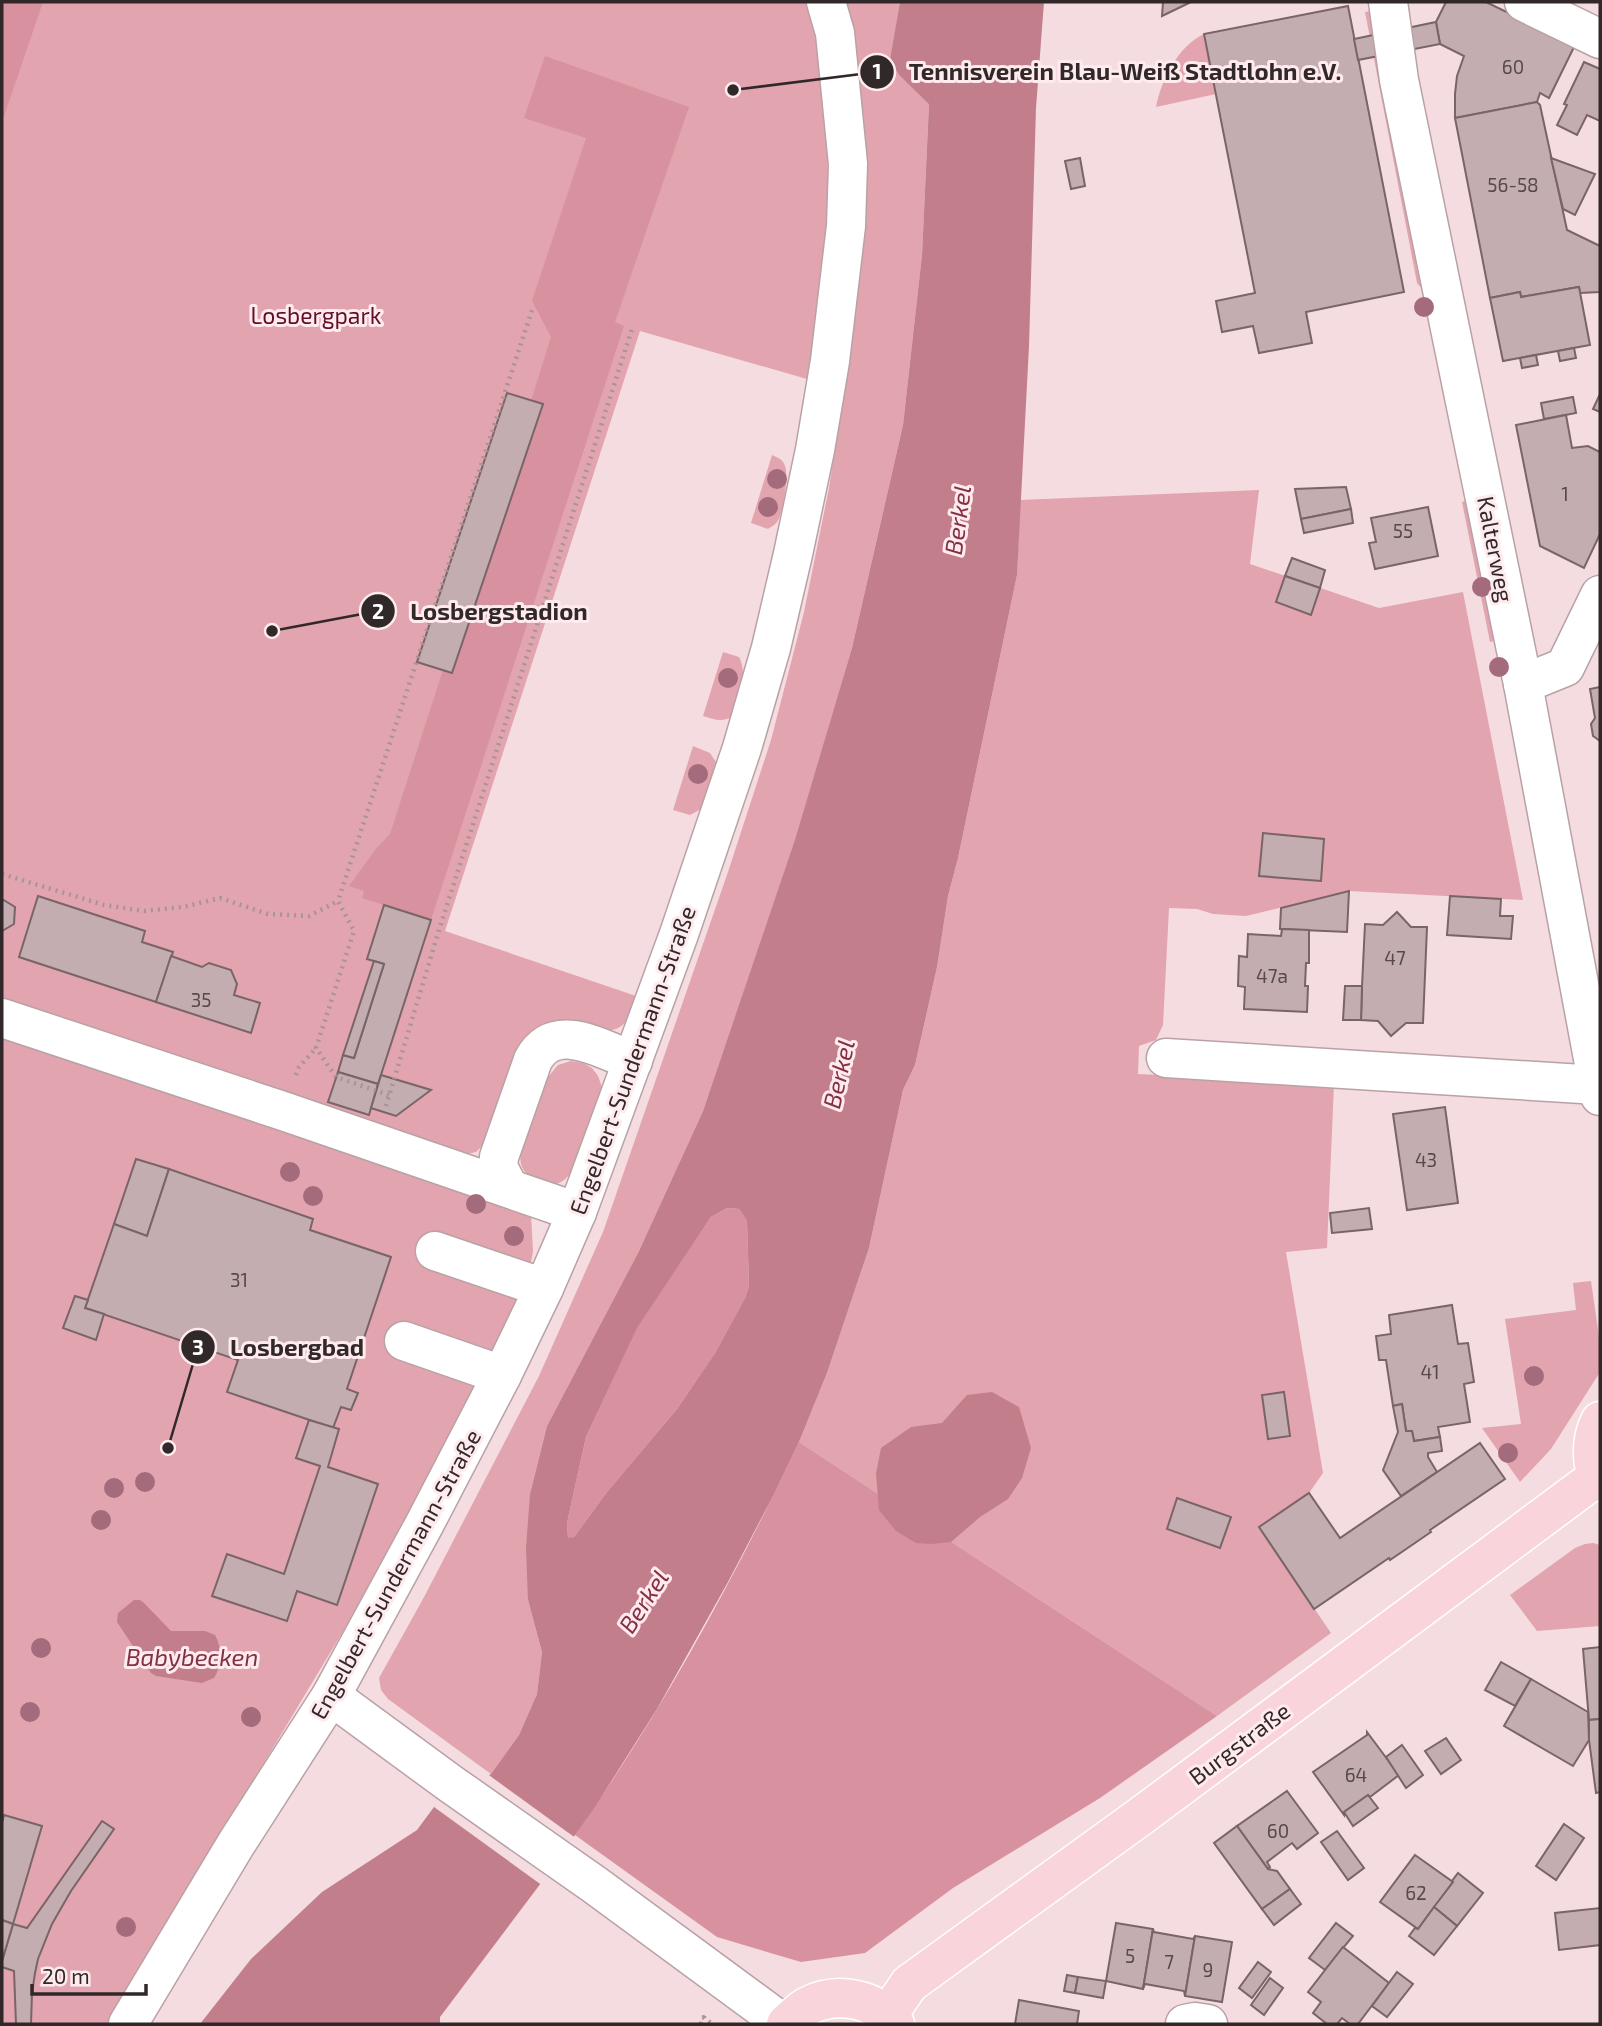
<svg xmlns="http://www.w3.org/2000/svg" width="1602" height="2026" viewBox="0 0 1602 2026" font-family="'Exo 2',sans-serif">
<rect width="100%" height="100%" fill="#f5dce0"/>
<!-- green -->
<g fill="#e2a4ae">
<path d="M2 2H809L816 26 827 147 829 208 826 255 807 379 640 331 445 931 639 997C624 1033 617 1034 580 1027L487 1141 476 1152 462 1155 531 1214 533 1251 524 1302 351 1618 107 2024H2Z"/>
<path d="M833 2H900L891 61 899 75 929 103 922 255 903 425 852 648 796 840 703 1111 639 1251 547 1426 530 1494 528 1600 542 1652 537 1694 519 1735 491 1774 388 1699 381 1690 379 1678 423 1599 539 1376 603 1232 728 872 771 740 804 612 829 488 852 330Z"/>
<path d="M1371 11 1424 291 1417 283 1365 12Z"/>
<path d="M1204 34 1216 94 1156 107C1161 80 1178 46 1204 34Z"/>
<path d="M772 455C778 458 783 459 785 466 789 475 783 514 777 522 774 526 772 526 768 529L751 523Z"/>
<path d="M1259 490 1250 564 1379 608 1463 592 1523 900 1349 891 1246 916 1213 914 1197 909 1169 908 1163 1025 1156 1040 1139 1046 1138 1074 1334 1084 1327 1248 1286 1252 1323 1473 1309 1493 1259 1527 1331 1633 1217 1716 799 1442 827 1373 869 1248 903 1090 915 1065 937 967 948 896 958 858 1017 575 1020 500Z"/>
<path d="M1470 500 1498 640 1490 642 1462 502Z"/>
<path d="M723 652 739 657C749 676 738 698 733 717 721 722 715 720 703 716Z"/>
<path d="M693 746 710 753 718 765 705 807 690 815 673 810Z"/>
<path d="M571 1061 583 1063 592 1068 598 1076 603 1090 573 1171C568 1176 562 1184 554 1184 551 1184 547 1182 543 1181 525 1176 518 1169 521 1149L548 1077 558 1065Z"/>
<path d="M1591 1281 1600 1344V1372L1551 1449 1520 1482 1482 1428 1521 1424 1505 1319 1576 1310 1573 1283Z"/>
<path d="M1593 1543 1600 1545V1626L1537 1631 1510 1595 1575 1548 1585 1544Z"/>
</g>
<!-- forest -->
<g fill="#d8919e">
<path d="M2 2H43L2 122Z"/>
<path d="M545 56 689 107 615 322 624 326 431 920 362 898 364 891 349 886 376 849 390 834 443 670 452 673 531 401 551 337 532 301 586 138 524 118Z"/>
<path d="M727 1208 739 1209 747 1221 749 1286 745 1298 715 1353 677 1409 607 1492 574 1537 568 1539 567 1523 586 1437 637 1327 711 1217Z"/>
<path d="M799 1442 1217 1716 1100 1798 953 1888 865 1953 801 1962 717 1937 575 1835C662 1712 735 1577 799 1442Z"/>
</g>
<!-- water -->
<g fill="#c27e8a" fill-rule="evenodd">
<path d="M900 2H1044L1036 108 1029 346 1017 575 958 858 948 896 937 967 915 1065 903 1090 869 1248 827 1373 799 1442 774 1494 728 1582 657 1709 595 1807 541 1883 440 2017V2024H200L251 1959 322 1892 417 1830 434 1807 491 1774 519 1735 537 1694 542 1652 528 1600 526 1548 530 1494 547 1426 639 1251 703 1111 795 840 852 648 903 425 922 255 929 104 899 75 890 60ZM727 1208 739 1209 747 1221 749 1286 745 1298 715 1353 677 1409 607 1492 574 1537 568 1538 567 1523 586 1437 637 1328 711 1217Z"/>
<path d="M992 1392 1019 1407 1031 1448 1022 1478 1008 1499 980 1517 951 1542 931 1544 916 1543 896 1531 879 1510 876 1474 881 1448 911 1427 942 1423 967 1395Z"/>
<path d="M134 1600H140L144 1603 171 1631H205L215 1635C222 1647 222 1666 214 1678L202 1683 156 1676 151 1673 117 1622 118 1613Z"/>
</g>
<!-- pier -->
<path fill="#f5dce0" d="M486 1773 577 1839 543 1886 434 1807 440 1800Z"/>
<!-- building -->
<g fill="#c4adb1" stroke="#796467" stroke-width="2">
<path d="M1163 2H1191L1162 16Z"/>
<path d="M1446 2H1486L1575 45 1549 98 1540 93 1537 102 1455 118V94L1457 76 1464 56 1440 44 1436 22Z"/>
<path d="M1348 6 1404 292 1306 312 1312 343 1259 353 1253 326 1222 332 1216 301 1255 293 1204 34Z"/>
<path d="M1436 22 1440 44 1358 60 1354 39Z"/>
<path d="M1584 62 1600 69V121L1587 115 1577 135 1557 125 1567 105 1564 104Z"/>
<path d="M1537 102 1540 105 1567 230 1600 246V292L1580 293 1579 287 1521 297 1520 292 1490 298 1455 118Z"/>
<path d="M1080 158 1085 186 1071 189 1065 161Z"/>
<path d="M1551 158 1595 174 1575 215 1563 209Z"/>
<path d="M1579 287 1590 345 1503 361 1490 298 1520 292 1521 297Z"/>
<path d="M1574 348 1576 358 1560 361 1558 351Z"/>
<path d="M1536 355 1538 365 1522 368 1520 358Z"/>
<path d="M507 393 543 404 452 673 417 662Z"/>
<path d="M1600 394V412L1593 409Z"/>
<path d="M1573 397 1576 413 1544 419 1541 403Z"/>
<path d="M1566 415 1572 448 1588 446 1600 452V534L1584 568 1540 546 1516 425Z"/>
<path d="M1346 487 1351 509 1301 519 1295 489Z"/>
<path d="M1428 507 1438 556 1375 569 1369 543 1376 542 1371 518Z"/>
<path d="M1351 509 1353 523 1304 533 1301 519Z"/>
<path d="M1292 558 1325 570 1320 588 1285 576Z"/>
<path d="M1285 576 1320 588 1311 615 1276 602Z"/>
<path d="M1600 687V741L1593 736 1591 724 1595 718 1590 689Z"/>
<path d="M1263 833 1324 839 1321 881 1259 876Z"/>
<path d="M1349 891 1347 932 1280 929 1281 908Z"/>
<path d="M38 896 145 931 142 942 173 952 156 1002 19 957Z"/>
<path d="M1450 896 1501 899 1500 916H1513L1511 939 1447 935Z"/>
<path d="M2 899 15 907 14 924 2 931Z"/>
<path d="M384 905 431 920 378 1084 338 1072 343 1055 354 1058 384 964 367 959Z"/>
<path d="M1397 912 1411 927H1427L1423 1023H1406L1391 1036 1378 1021 1361 1020 1362 986 1365 924 1383 925Z"/>
<path d="M1282 929 1309 930V963H1306L1305 986H1308L1307 1012 1244 1009 1245 987 1238 986 1239 956 1247 957 1248 934 1281 936Z"/>
<path d="M171 956 202 967 209 963 231 970 237 984 234 995 260 1003 251 1033 156 1002Z"/>
<path d="M374 961 384 964 354 1058 343 1055Z"/>
<path d="M1345 986H1362L1361 1020H1343Z"/>
<path d="M338 1072 378 1084 369 1115 328 1102Z"/>
<path d="M381 1075 431 1090 396 1116 371 1108Z"/>
<path d="M1445 1107 1458 1203 1407 1210 1393 1114Z"/>
<path d="M136 1159 169 1169 147 1236 114 1224Z"/>
<path d="M169 1169 313 1219 310 1230 391 1257 347 1389 358 1393 351 1410 341 1407 333 1428 227 1392 238 1360 85 1308 114 1224 147 1236Z"/>
<path d="M1369 1208 1372 1229 1332 1233 1330 1213Z"/>
<path d="M75 1296 88 1300 85 1308 104 1314 96 1340 63 1328Z"/>
<path d="M1452 1305 1458 1344 1468 1343 1474 1382 1464 1384 1470 1422 1438 1427 1440 1437 1414 1441 1412 1431H1406L1402 1404 1393 1406 1386 1360H1379L1376 1336 1391 1334 1389 1315Z"/>
<path d="M1284 1392 1290 1436 1268 1439 1262 1395Z"/>
<path d="M1402 1404 1406 1431H1412L1414 1441 1440 1437 1442 1451 1428 1453V1457L1437 1472 1401 1496 1383 1470 1398 1432 1393 1406Z"/>
<path d="M309 1420 339 1429 328 1467 378 1484 337 1605 297 1591 287 1621 212 1596 227 1554 284 1574 320 1466 296 1458Z"/>
<path d="M1480 1443 1505 1479 1430 1530 1431 1532 1390 1560 1389 1558 1314 1609 1259 1527 1309 1493 1340 1538Z"/>
<path d="M1177 1498 1231 1517 1220 1548 1167 1529Z"/>
<path d="M1600 1647V1719L1589 1720 1583 1649Z"/>
<path d="M1501 1662 1531 1679 1515 1706 1485 1690Z"/>
<path d="M1531 1679 1588 1712 1589 1740 1573 1766 1504 1726Z"/>
<path d="M1600 1719V1792L1596 1793 1589 1740V1720Z"/>
<path d="M1367 1732 1399 1775 1370 1797 1368 1795 1344 1812V1815L1313 1772 1367 1735Z"/>
<path d="M1446 1738 1461 1760 1441 1774 1425 1751Z"/>
<path d="M1402 1745 1423 1775 1406 1788 1386 1757Z"/>
<path d="M1287 1791 1318 1833 1297 1849 1292 1843 1267 1862 1270 1867 1268 1869 1237 1826Z"/>
<path d="M1368 1795 1378 1808 1353 1826 1344 1812Z"/>
<path d="M4 1815 42 1826 13 1924 2 1920V1823Z"/>
<path d="M102 1821 114 1829 71 1891 52 1924 38 1959 35 1973 32 1993 31 2024H16L14 1971 2 1967V1961L13 1924 27 1928Z"/>
<path d="M1564 1824 1584 1838 1556 1880 1536 1866Z"/>
<path d="M1237 1826 1268 1869 1277 1871 1290 1889 1262 1909 1214 1843Z"/>
<path d="M1337 1831 1364 1868 1348 1880 1321 1842Z"/>
<path d="M1415 1855 1453 1882 1418 1929 1380 1902Z"/>
<path d="M1458 1873 1483 1893 1457 1926 1434 1907 1453 1882 1452 1881Z"/>
<path d="M1290 1889 1301 1904 1274 1925 1262 1909Z"/>
<path d="M1434 1907 1457 1926 1434 1955 1409 1936 1415 1928 1418 1929Z"/>
<path d="M1600 1908V1945L1559 1950 1555 1913Z"/>
<path d="M2 1920 13 1924 2 1961Z"/>
<path d="M1116 1923 1153 1929 1143 1989 1106 1981Z"/>
<path d="M1336 1923 1353 1936 1325 1970 1309 1958Z"/>
<path d="M1153 1929 1154 1932 1193 1939 1195 1936 1185 1996 1184 1991 1145 1984 1143 1989Z"/>
<path d="M1195 1936 1232 1942 1222 2002 1185 1996Z"/>
<path d="M1343 1947 1389 1983 1358 2024H1350L1342 2018 1337 2024H1327L1313 2013 1321 2002 1308 1992Z"/>
<path d="M1258 1962 1271 1972 1252 1998 1239 1988Z"/>
<path d="M1397 1972 1413 1984 1387 2017 1372 2006Z"/>
<path d="M1067 1975 1078 1977 1075 1993 1064 1991Z"/>
<path d="M1078 1977 1106 1981 1103 1998 1075 1993Z"/>
<path d="M1270 1978 1283 1988 1264 2015 1251 2005Z"/>
<path d="M1019 2000 1079 2011 1077 2024H1015Z"/>
</g>
<g fill="none" stroke-linecap="round" stroke-linejoin="round">
<!-- minor casing -->
<g stroke="#b9a2a5" stroke-width="41">
<g id="minor">
<path d="M1388 2 1399 80 1523 684 1600 1096"/>
<path d="M1524 2 1600 39"/>
<path d="M1523 684 1565 667 1600 595"/>
<path d="M2 1018 283 1111 577 1212"/>
<path d="M1166 1058 1598 1085"/>
<path d="M509 1188 498 1167 499 1157 533 1060C555 1020 601 1049 633 1061"/>
<path d="M435 1251 544 1288"/>
<path d="M404 1341 502 1375"/>
<path d="M331 1696 451 1784 595 1885 784 2024"/>
<path d="M128 2024 236 1844 331 1696 424 1525 502 1375 544 1288 577 1212 679 934 742 748 771 648 793 554 815 450 830 361 846 226 848 164 835 33 826 2"/>
<path d="M1185 2024 1195 2022 1208 2024"/>
</g>
</g>
<!-- major casing -->
<g stroke="#fff" stroke-width="41">
<g id="major">
<path d="M1600 1421C1591 1439 1590 1464 1600 1482"/>
<path d="M888 2015 909 1984 1141 1816 1597 1477"/>
<path d="M786 2024C793 2018 800 2010 808 2006 837 1991 875 1998 895 2024"/>
</g>
</g>
<!-- path -->
<g stroke="#a79497" stroke-width="4.5" stroke-dasharray="2 5" stroke-linecap="butt">
<path d="M2 874 104 905 144 911 183 907 220 898 268 914 309 916 338 901"/>
<path d="M296 1075 299 1067 316 1048"/>
<path d="M389 1095 336 1077 316 1048 354 931 338 901 533 307"/>
<path d="M386 1106 439 930 632 329"/>
<path d="M703 2017 712 2024"/>
<path d="M701 2024 706 2012"/>
</g>
<!-- minor -->
<use href="#minor" stroke="#fff" stroke-width="38"/>
<!-- major -->
<use href="#major" stroke="#f9d5db" stroke-width="38"/>
</g>
<!-- trees -->
<g fill="#a46b7c">
<circle cx="1424" cy="307" r="10"/>
<circle cx="777" cy="479" r="10"/>
<circle cx="768" cy="507" r="10"/>
<circle cx="1482" cy="587" r="10"/>
<circle cx="1499" cy="667" r="10"/>
<circle cx="728" cy="678" r="10"/>
<circle cx="698" cy="774" r="10"/>
<circle cx="290" cy="1172" r="10"/>
<circle cx="313" cy="1196" r="10"/>
<circle cx="476" cy="1204" r="10"/>
<circle cx="514" cy="1236" r="10"/>
<circle cx="1534" cy="1376" r="10"/>
<circle cx="1508" cy="1453" r="10"/>
<circle cx="145" cy="1482" r="10"/>
<circle cx="114" cy="1488" r="10"/>
<circle cx="101" cy="1520" r="10"/>
<circle cx="41" cy="1648" r="10"/>
<circle cx="30" cy="1712" r="10"/>
<circle cx="251" cy="1717" r="10"/>
<circle cx="126" cy="1927" r="10"/>
</g>
<g text-anchor="middle" dominant-baseline="central" stroke-width="6" stroke-linejoin="round" paint-order="stroke">
<!-- number labels -->
<g font-size="19" fill="#56494b">
<text x="1513" y="66">60</text>
<text x="1513" y="184">56-58</text>
<text x="1565" y="493">1</text>
<text x="1403" y="530">55</text>
<text x="1395" y="957">47</text>
<text x="1272" y="975">47a</text>
<text x="201" y="999">35</text>
<text x="1426" y="1159">43</text>
<text x="239" y="1279">31</text>
<text x="1430" y="1371">41</text>
<text x="1356" y="1774">64</text>
<text x="1278" y="1830">60</text>
<text x="1416" y="1892">62</text>
<text x="1130" y="1955">5</text>
<text x="1169" y="1961">7</text>
<text x="1208" y="1969">9</text>
</g>
<!-- park labels -->
<g font-size="23" fill="#620e2a" stroke="#ffebee">
<text x="316" y="315">Losbergpark</text>
</g>
<!-- street labels -->
<g font-size="23" fill="#312829" stroke="#ffebee">
<text transform="translate(1496 549) rotate(79)">Kalterweg</text>
<text transform="translate(632 1060) rotate(-70)">Engelbert-Sundermann-Straße</text>
<text transform="translate(395 1574) rotate(-61)">Engelbert-Sundermann-Straße</text>
<text transform="translate(1239 1743) rotate(-37)">Burgstraße</text>
</g>
<!-- water labels -->
<g font-size="24" font-style="italic" fill="#833045" stroke="#ffebee">
<text transform="translate(957 520) rotate(-82)">Berkel</text>
<text transform="translate(838 1074) rotate(-77)">Berkel</text>
<text transform="translate(643 1601) rotate(-57)">Berkel</text>
<text x="192" y="1656">Babybecken</text>
</g>
</g>
<!-- callouts -->
<path fill="none" stroke="#312829" stroke-width="2.5" d="M733 90L877 72M272 631L378 611M168 1448L198 1347"/>
<g fill="#312829" stroke="#ffebee" stroke-width="2.5">
<circle cx="733" cy="90" r="7"/>
<circle cx="272" cy="631" r="7"/>
<circle cx="168" cy="1448" r="7"/>
<circle cx="877" cy="72" r="18"/>
<circle cx="378" cy="611" r="18"/>
<circle cx="198" cy="1347" r="18"/>
</g>
<g font-size="21" text-anchor="middle" font-weight="bold" fill="#fff">
<text x="877" y="79">1</text>
<text x="378" y="619">2</text>
<text x="198" y="1355">3</text>
</g>
<g font-size="24" text-anchor="middle" font-weight="bold" fill="#312829" stroke="#ffebee" stroke-width="6" stroke-linejoin="round" paint-order="stroke">
<text x="1125" y="80">Tennisverein Blau-Weiß Stadtlohn e.V.</text>
<text x="499" y="620">Losbergstadion</text>
<text x="297" y="1356">Losbergbad</text>
</g>
<!-- border -->
<rect width="1602" height="2026" fill="none" stroke="#312829" stroke-width="7"/>
<!-- scale -->
<path d="M32 1984v10h114v-10" fill="none" stroke="#312829" stroke-width="3.5"/>
<text x="42" y="1984" font-size="21" fill="#312829" stroke="#ffebee" stroke-width="5" paint-order="stroke">20 m</text>
</svg>
